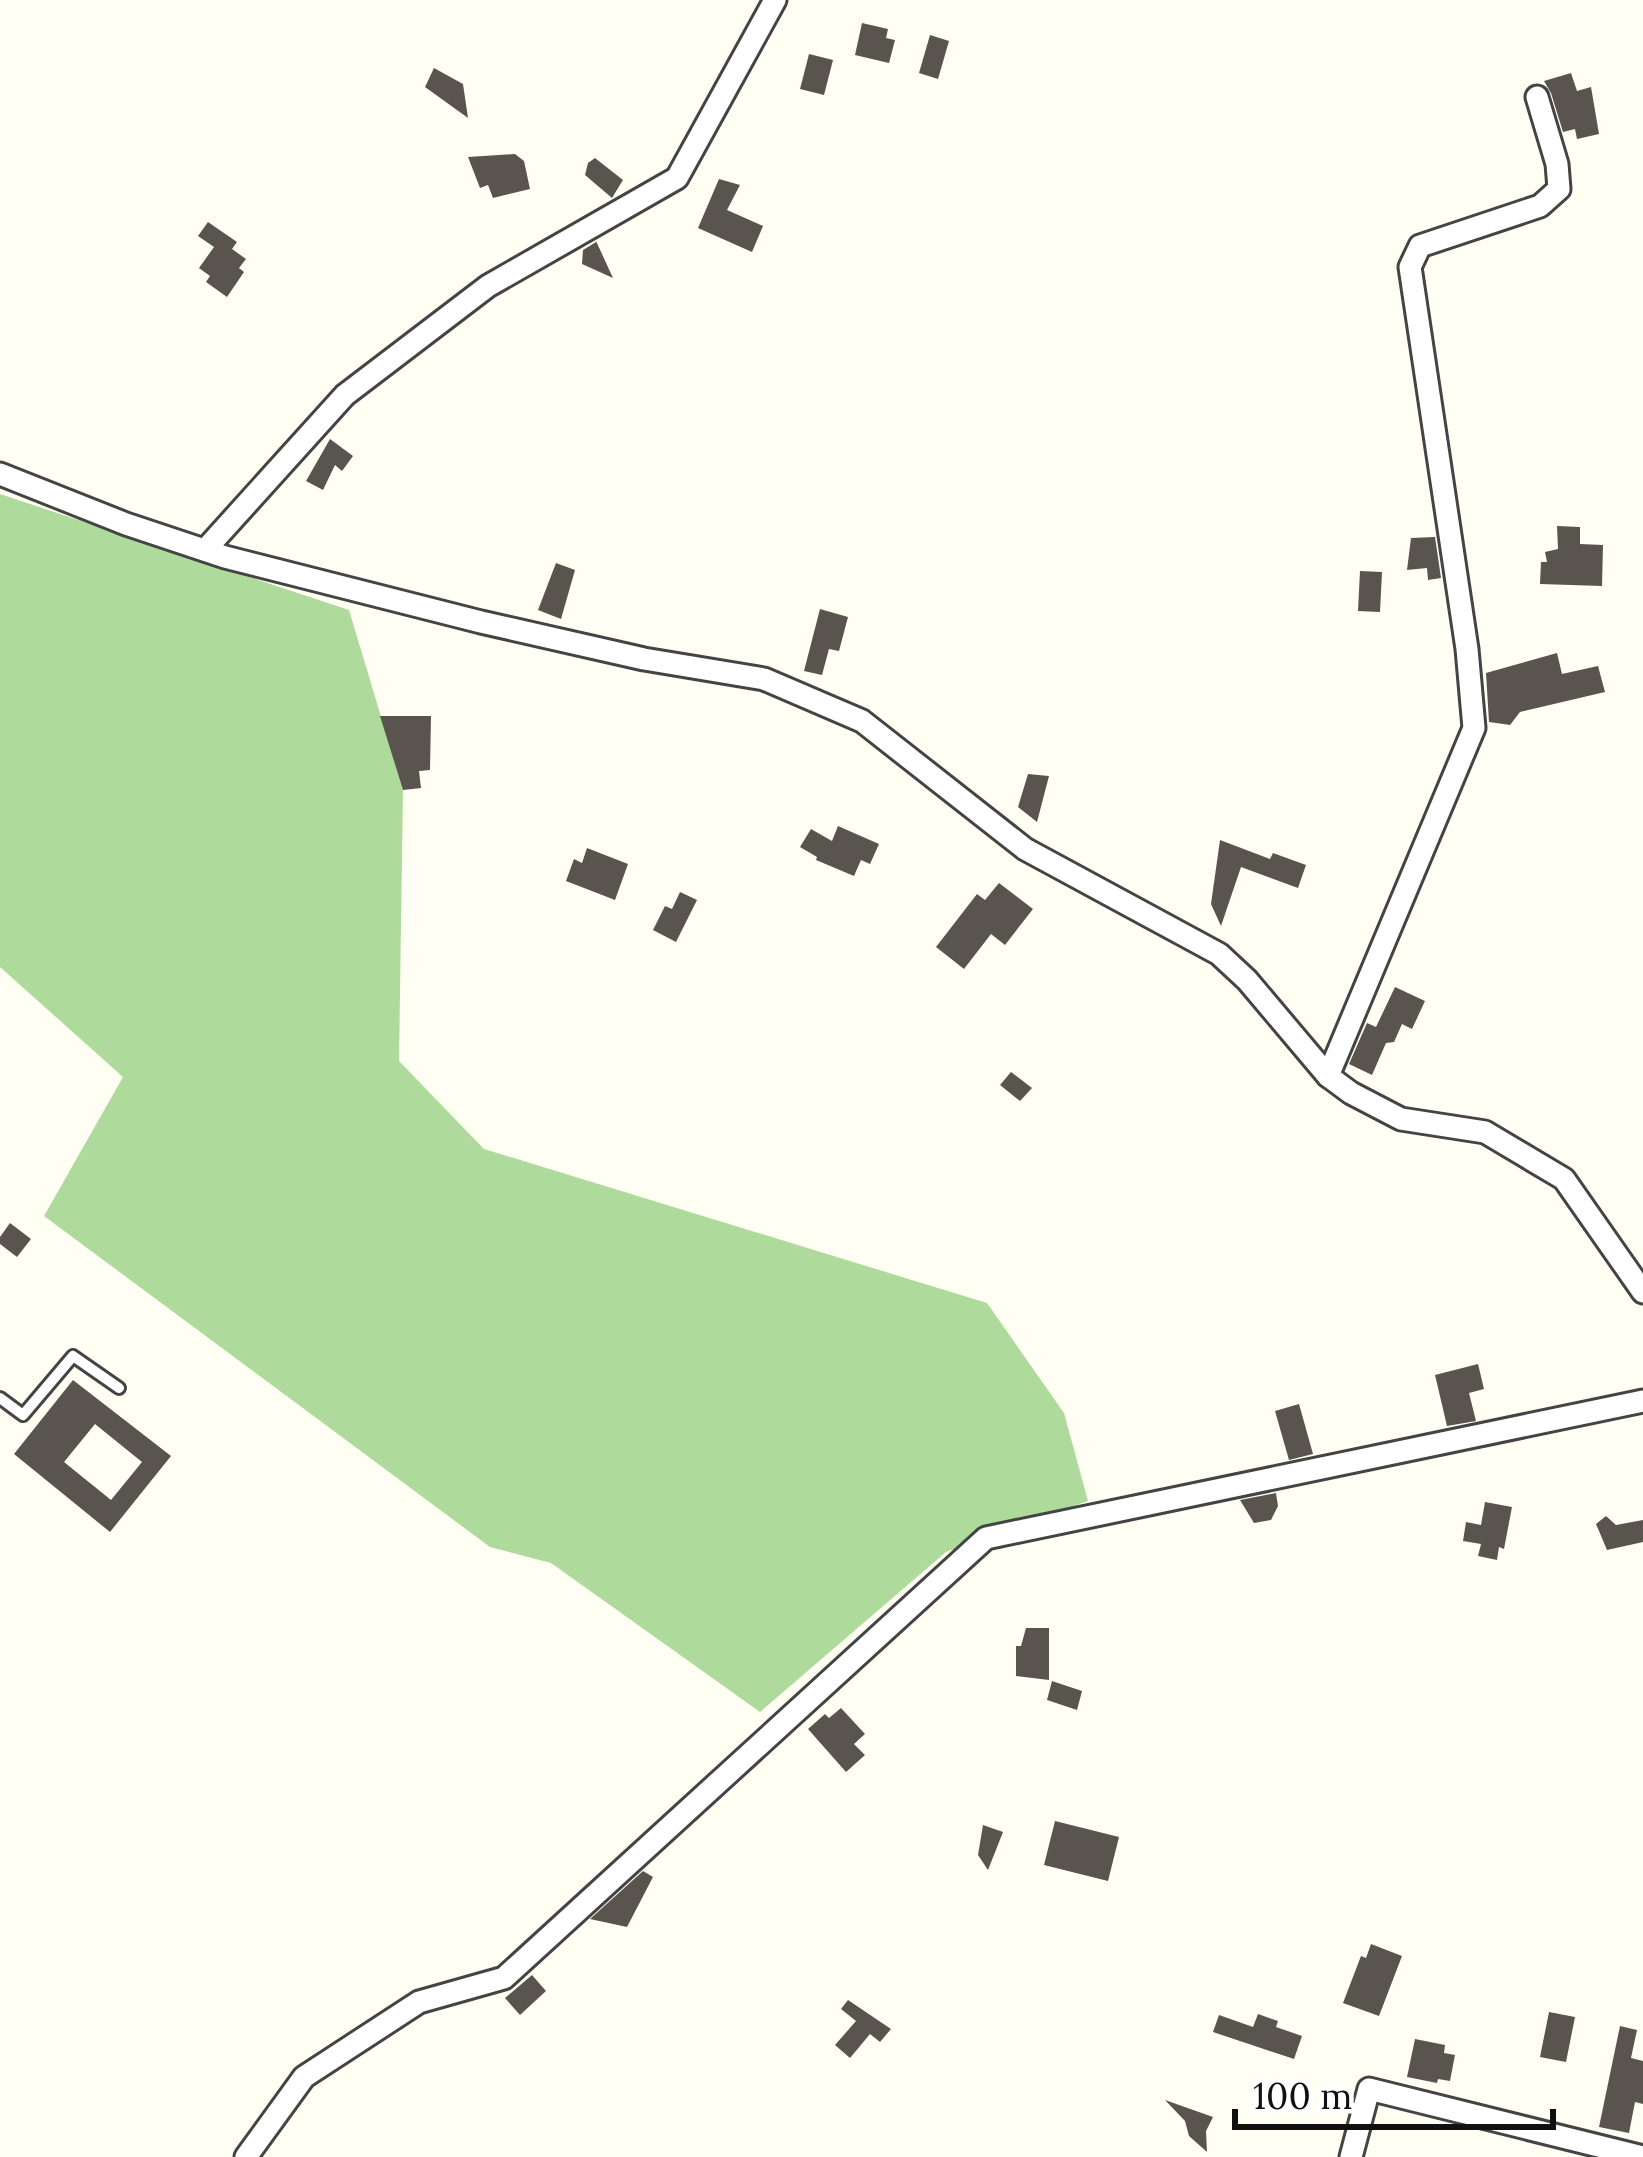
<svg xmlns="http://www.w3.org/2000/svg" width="1643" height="2157" viewBox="0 0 1643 2157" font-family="Lora,serif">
<rect width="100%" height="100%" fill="#fffff4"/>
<!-- forest -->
<path fill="#aedb9c" d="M0 494 349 610 403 790 399 1061 484 1149 987 1303 1064 1413 1088 1501 946 1552 760 1712 551 1563 490 1547 44 1216 123 1077 0 967Z"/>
<!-- building -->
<g fill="#59544d" fill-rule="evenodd">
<path d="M862 23 888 29 886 38 895 40 889 63 855 55Z"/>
<path d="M930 35 949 41 938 79 919 73Z"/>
<path d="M809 54 833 60 824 95 800 89Z"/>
<path d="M434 68 463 84 468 118 425 87Z"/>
<path d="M1571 73 1577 91 1591 87 1599 134 1577 139 1575 129 1563 132 1551 93 1544 81Z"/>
<path d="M515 154 524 161 530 189 493 198 488 185 480 188 468 157Z"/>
<path d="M595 158 623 180 612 198 585 175 588 163Z"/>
<path d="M719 179 740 185 727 210 763 226 752 252 698 228Z"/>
<path d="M208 222 237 242 232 249 246 259 239 268 244 272 227 297 206 282 210 276 199 268 214 247 198 236Z"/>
<path d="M596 242V241L613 278 582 264 583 250Z"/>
<path d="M330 439 353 456 342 471 335 465 323 490 306 481Z"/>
<path d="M1557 526 1580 527V544L1603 545 1602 586 1540 584 1541 562H1547L1545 552 1558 549Z"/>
<path d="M1435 537 1441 578 1428 580 1427 568 1407 570 1411 538Z"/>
<path d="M556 563 575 570 561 619 538 610Z"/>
<path d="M1360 571 1382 572 1380 612 1358 611Z"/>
<path d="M820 609 848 617 839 651 829 649 822 675 804 671Z"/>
<path d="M1557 653 1562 674 1598 666 1605 692 1520 712 1510 725 1489 722 1486 673Z"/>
<path d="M380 716H431L430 770 419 771 421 788 403 790Z"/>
<path d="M1028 774 1049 776 1037 822 1018 807Z"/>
<path d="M838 826 879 844 870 864 861 860 854 876 816 860 817 857 800 847 811 829 832 841Z"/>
<path d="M1220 840 1270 859 1273 853 1306 865 1298 888 1241 867 1221 926 1211 904Z"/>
<path d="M587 848 628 864 615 900 566 881 574 859 582 863Z"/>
<path d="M999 883 1033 909 1005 945 991 934 964 969 936 947 977 894 985 900Z"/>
<path d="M680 892 697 900 676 942 653 930 665 906 672 909Z"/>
<path d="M1395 987 1425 1001 1412 1029 1402 1024 1394 1042 1386 1043 1372 1075 1349 1064 1367 1023 1376 1027Z"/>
<path d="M1011 1072 1032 1088 1020 1101 1000 1085Z"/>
<path d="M10 1223 31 1239 17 1257 0 1244V1237Z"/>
<path d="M1478 1364 1484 1389 1469 1393 1476 1421 1447 1426 1435 1375Z"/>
<path d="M73 1380 171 1456 110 1532 14 1454ZM95 1424 142 1462 111 1500 64 1462Z"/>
<path d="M1299 1404 1313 1454 1289 1460 1275 1411Z"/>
<path d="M1276 1493 1278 1506 1271 1520 1254 1523 1240 1500Z"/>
<path d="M1485 1502 1512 1507 1504 1549 1499 1547 1497 1560 1478 1556 1481 1544 1463 1541 1466 1522 1481 1525Z"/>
<path d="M1606 1516 1616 1525 1643 1520V1542L1607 1550 1596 1524Z"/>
<path d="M1026 1628H1049V1680L1016 1676V1646H1021Z"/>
<path d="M1052 1681 1082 1691 1077 1710 1047 1700Z"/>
<path d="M841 1708 865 1734 854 1744 865 1755 846 1772 808 1729 825 1714 829 1718Z"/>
<path d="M1055 1821 1119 1837 1108 1881 1044 1865Z"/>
<path d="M983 1825 1003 1832 988 1870 978 1855Z"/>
<path d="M643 1871 653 1877 627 1927 590 1919Z"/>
<path d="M1371 1944 1402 1956 1379 2016 1343 2003 1361 1956 1366 1958Z"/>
<path d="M532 1975 546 1991 520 2015 505 1998Z"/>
<path d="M848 2000 891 2029 880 2042 870 2034 850 2058 835 2045 856 2021 841 2009Z"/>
<path d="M1549 2012 1575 2017 1566 2062 1540 2057Z"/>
<path d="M1258 2014 1278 2021 1276 2027 1302 2036 1294 2059 1213 2032 1219 2015 1253 2027Z"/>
<path d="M1620 2026 1637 2030 1631 2058 1643 2061V2104L1635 2102 1629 2133 1599 2127Z"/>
<path d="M1415 2039 1445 2045 1444 2053 1455 2055 1450 2081 1438 2079 1437 2083 1407 2077Z"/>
<path d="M1165 2100 1213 2117 1206 2131 1207 2152 1189 2136 1185 2121Z"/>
</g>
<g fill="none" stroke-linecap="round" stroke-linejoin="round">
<!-- service casing -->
<g stroke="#444" stroke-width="16">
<path id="service" d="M0 1398 23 1415 73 1356 119 1388"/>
</g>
<!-- minor casing -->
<g stroke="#444" stroke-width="27">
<g id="minor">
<path d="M0 474 126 524 225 557 481 622 644 659 764 679 862 721 1025 849 1219 954 1247 980 1328 1076 1351 1093 1401 1119 1485 1132 1564 1179 1643 1292"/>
<path d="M205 550 345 395 488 286 677 178 775 0"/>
<path d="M1328 1076 1474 728 1467 649 1410 267 1420 246 1540 206 1559 189 1557 164 1537 97"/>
<path d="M246 2157 304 2077 419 2002 504 1978 986 1538 1643 1401"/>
<path d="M1351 2157 1369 2089 1643 2157"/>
</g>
</g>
<!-- service -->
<use href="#service" stroke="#fff" stroke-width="10"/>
<!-- minor -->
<use href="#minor" stroke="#fff" stroke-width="21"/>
</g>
<!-- scale -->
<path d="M1235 2109v18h318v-18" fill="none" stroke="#111111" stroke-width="6"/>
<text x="1253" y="2109" font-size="36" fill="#111111" stroke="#ffffff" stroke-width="9" paint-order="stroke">100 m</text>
</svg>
